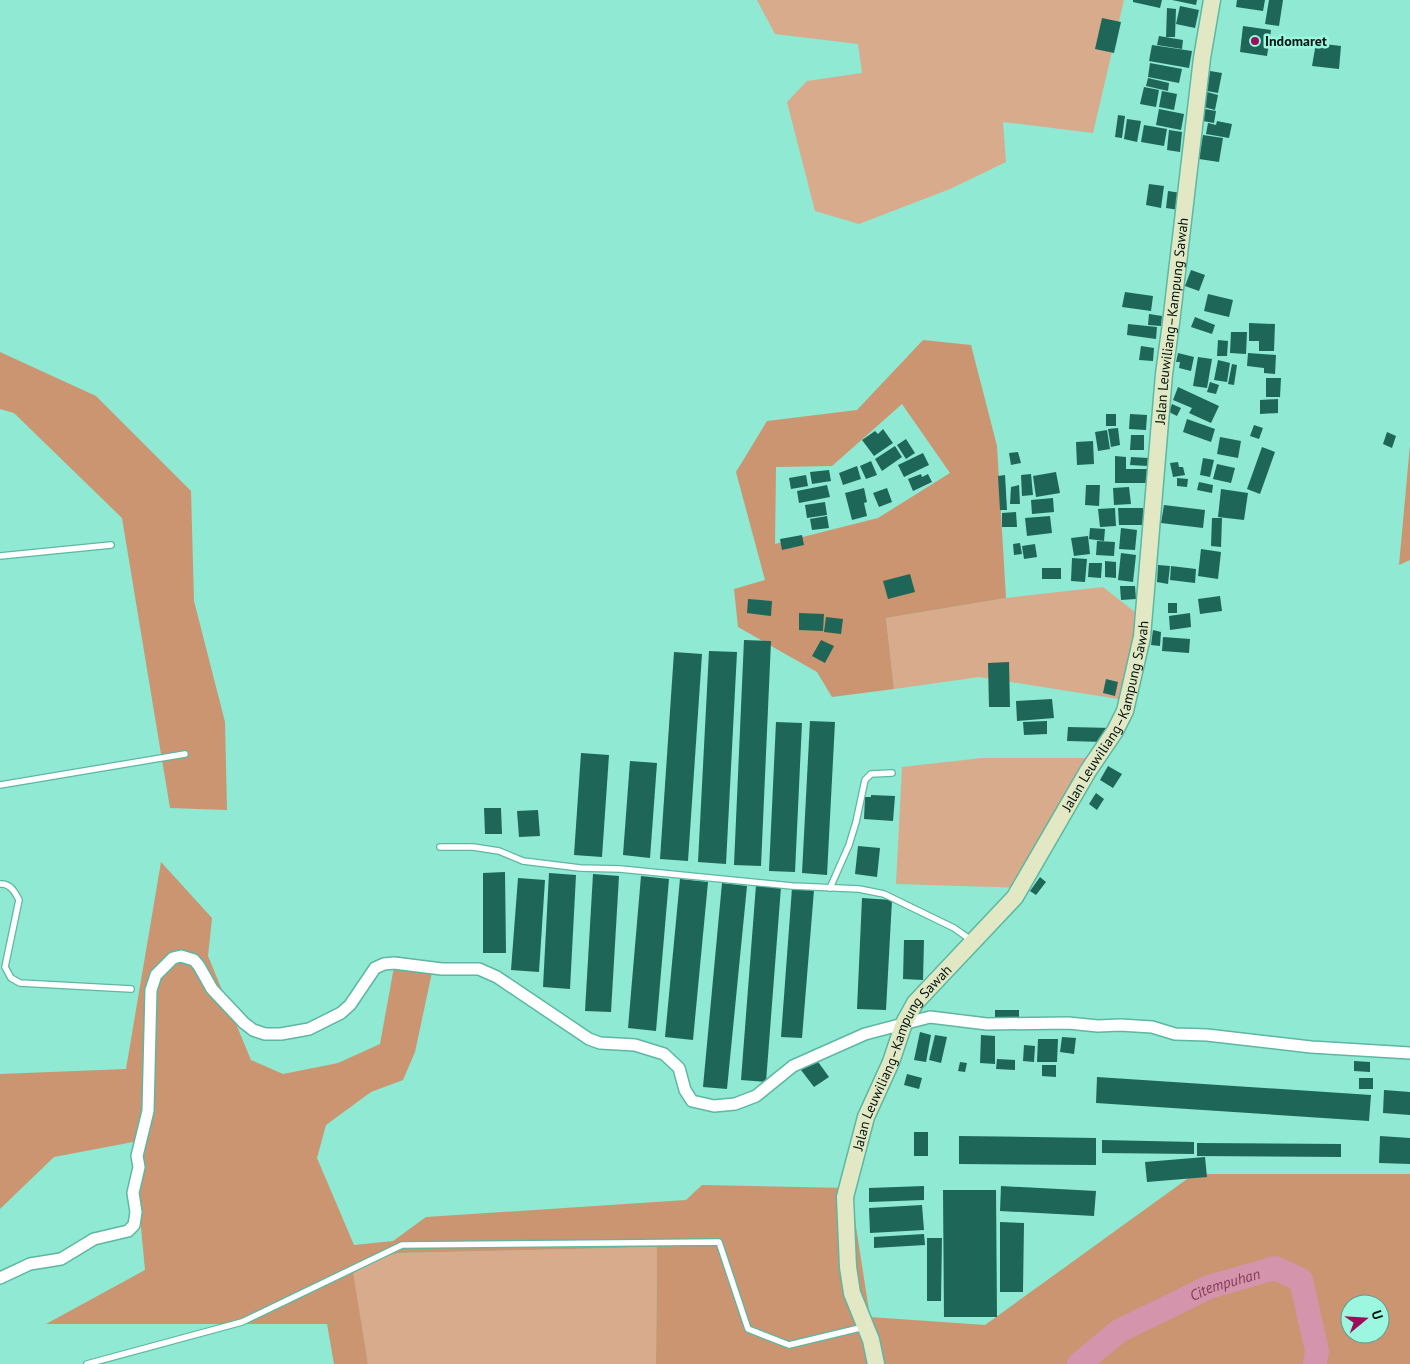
<svg xmlns="http://www.w3.org/2000/svg" width="1410" height="1364" viewBox="0 0 1410 1364" font-family="'PT Sans',sans-serif">
<rect width="100%" height="100%" fill="#8fe9d3"/>
<!-- green -->
<g fill="#d7ab8c">
<path d="M757 0H1124L1093 133 1003 122 1006 162 950 189 859 224 815 211 787 102 807 81 862 73 858 44 775 34Z"/>
<path d="M1103 587 1145 620V661L1131 701 979 677 894 689 886 618 1006 598Z"/>
<path d="M982 758H1104L1022 888 896 884 902 767Z"/>
<path d="M657 1247 656 1364H368L351 1266 398 1253Z"/>
</g>
<!-- forest -->
<g fill="#ca9570" fill-rule="evenodd">
<path d="M923 340 971 345 997 446 1006 598 886 618 894 689 832 697 817 672 738 627 734 589 765 580 736 472 767 421 857 410ZM902 404 950 473 878 518 775 544 776 467 832 466Z"/>
<path d="M0 352 96 396 191 491 194 601 225 722 227 810 170 808 122 518 14 413 0 409Z"/>
<path d="M1410 445V560L1399 565Z"/>
<path d="M161 862 212 918 208 956 251 1060 283 1074 338 1063 380 1044 396 956 434 963 415 1052 403 1080 371 1092 326 1125 317 1158 354 1245 393 1241 426 1217 686 1200 702 1185 850 1188 870 1317 985 1325 1194 1174H1410V1364H656L657 1247 398 1253 352 1266 368 1364H334L327 1324H46L145 1270 133 1142 54 1157 0 1209V1074L126 1069ZM1350 1304H1380V1334H1350Z"/>
</g>
<g fill="none" stroke-linecap="round" stroke-linejoin="round">
<!-- river -->
<path stroke="#d494ab" stroke-width="24" id="s1" d="M1079 1364 1119 1331 1209 1287 1275 1268 1301 1280 1317 1351 1315 1364"/>
</g>
<!-- building -->
<g fill="#1e6658">
<path d="M1133 0H1162L1160 8 1133 2Z"/>
<path d="M1172 0H1197L1196 5Z"/>
<path d="M1237 0H1265L1263 11 1236 7Z"/>
<path d="M1269 0H1283L1279 26 1265 24Z"/>
<path d="M1180 6 1199 10 1195 28 1176 24Z"/>
<path d="M1167 8 1176 9 1175 37H1166Z"/>
<path d="M1102 18 1121 22 1114 53 1095 49Z"/>
<path d="M1243 26 1271 30 1267 56 1240 52Z"/>
<path d="M1159 36 1183 40 1182 49 1157 45Z"/>
<path d="M1316 43 1341 46 1339 69 1312 66Z"/>
<path d="M1152 45 1192 51 1189 68 1149 61Z"/>
<path d="M1150 63 1182 69 1179 83 1148 77Z"/>
<path d="M1210 71 1222 73 1218 93 1207 91Z"/>
<path d="M1148 78 1169 83 1168 91 1146 86Z"/>
<path d="M1144 87 1159 90 1156 107 1140 104Z"/>
<path d="M1162 91 1177 94 1174 110 1159 107Z"/>
<path d="M1207 92 1218 95 1215 110 1204 107Z"/>
<path d="M1159 109 1184 114 1181 130 1156 125Z"/>
<path d="M1205 109 1216 111 1214 123 1203 121Z"/>
<path d="M1118 115 1125 116 1122 138 1115 137Z"/>
<path d="M1127 119 1141 121 1137 142 1124 139Z"/>
<path d="M1217 121 1232 124 1229 138 1206 134 1208 123 1216 125Z"/>
<path d="M1144 125 1167 129 1164 146 1141 142Z"/>
<path d="M1169 130 1182 132 1180 152 1167 150Z"/>
<path d="M1203 135 1223 138 1219 162 1199 159Z"/>
<path d="M1149 184 1164 186 1161 208 1146 205Z"/>
<path d="M1168 191 1181 193 1179 210 1166 208Z"/>
<path d="M1191 270 1205 275 1199 291 1185 286Z"/>
<path d="M1125 292 1153 296 1151 311 1122 307Z"/>
<path d="M1208 294 1233 300 1229 317 1204 311Z"/>
<path d="M1149 314 1162 316 1161 326 1148 325Z"/>
<path d="M1195 317 1215 325 1212 334 1191 327Z"/>
<path d="M1249 323 1275 324 1274 351H1259V341H1249Z"/>
<path d="M1128 324 1157 327 1156 339 1127 335Z"/>
<path d="M1231 332H1247L1246 354 1230 353Z"/>
<path d="M1218 340 1228 341 1227 356H1217Z"/>
<path d="M1141 346 1154 348 1153 361 1139 360Z"/>
<path d="M1178 353 1194 357 1191 371 1179 368 1180 362H1176Z"/>
<path d="M1248 353 1276 355 1275 374 1264 373V368L1247 366Z"/>
<path d="M1198 357 1212 359 1207 388 1193 386Z"/>
<path d="M1218 360 1230 363 1227 382 1214 380Z"/>
<path d="M1232 364 1237 365 1234 385 1228 384Z"/>
<path d="M1266 378H1281L1280 397H1266Z"/>
<path d="M1210 382 1219 385 1216 394 1207 392Z"/>
<path d="M1178 387 1219 406 1211 423 1189 413 1192 408 1173 400Z"/>
<path d="M1278 399V413L1260 414V400Z"/>
<path d="M1172 404 1181 408 1177 416 1169 412Z"/>
<rect x="1106" y="414" width="10" height="12"/>
<path d="M1130 414 1147 415 1146 430 1129 429Z"/>
<path d="M1187 419 1215 429 1211 442 1183 432Z"/>
<path d="M1254 425 1263 428 1259 439 1250 436Z"/>
<path d="M1118 428 1120 445 1111 447 1108 429Z"/>
<path d="M883 429 893 443 874 456 862 440 875 431 878 434Z"/>
<path d="M1107 430 1110 449 1098 451 1095 432Z"/>
<path d="M1387 432 1396 436 1392 448 1383 444Z"/>
<path d="M1131 435H1144V450H1130Z"/>
<path d="M1220 437 1241 441 1238 458 1217 454Z"/>
<path d="M906 439 915 453 906 459 897 445Z"/>
<path d="M1093 441 1094 464 1077 465 1076 442Z"/>
<path d="M895 446 902 457 882 471 875 459Z"/>
<path d="M1262 447 1275 452 1260 494 1247 489Z"/>
<path d="M1018 452 1021 463 1011 465 1009 453Z"/>
<path d="M923 453 929 465 904 477 898 465Z"/>
<path d="M1115 456 1126 457V469H1149V483H1115Z"/>
<path d="M1131 457 1148 458V466L1130 465Z"/>
<path d="M1203 458 1214 460 1210 477 1200 475Z"/>
<path d="M871 461 877 475 866 479 860 466Z"/>
<path d="M1178 462 1179 467H1183L1185 475 1173 477 1170 463Z"/>
<path d="M1217 464 1235 468 1231 483 1213 479Z"/>
<path d="M857 466 861 479 843 485 839 473Z"/>
<path d="M829 470 831 481 812 484 810 472Z"/>
<path d="M1056 472 1060 493 1036 497 1033 476Z"/>
<path d="M921 474 922 477 928 474 932 482 913 491 908 479Z"/>
<path d="M1031 474 1033 495 1022 496 1021 475Z"/>
<path d="M806 475 808 486 791 489 789 478Z"/>
<path d="M1005 475 1007 510H1000L998 476Z"/>
<path d="M1177 478 1188 479 1187 487 1177 486Z"/>
<path d="M1199 482 1213 485 1212 493 1197 490Z"/>
<path d="M827 485 830 497 799 503 797 491Z"/>
<path d="M1019 485 1020 504H1010L1011 487Z"/>
<path d="M1086 485H1100L1099 506 1085 505Z"/>
<path d="M1129 487 1131 504 1114 505 1113 488Z"/>
<path d="M864 488 867 502 864 503 867 516 852 520 845 493Z"/>
<path d="M887 488 892 502 879 507 873 493Z"/>
<path d="M1221 489 1248 493 1244 520 1218 517Z"/>
<path d="M1053 498 1054 512 1032 514 1031 500Z"/>
<path d="M825 502 827 515 807 518 805 505Z"/>
<path d="M1164 505 1205 510 1203 528 1161 523Z"/>
<path d="M1115 508 1116 526 1100 527 1098 509Z"/>
<path d="M1118 508H1143V525H1119Z"/>
<path d="M1016 512 1017 527H1002V513Z"/>
<path d="M827 516 829 528 812 530 810 519Z"/>
<path d="M1050 516 1052 533 1027 536 1025 518Z"/>
<path d="M1212 518H1222L1221 547 1211 546Z"/>
<path d="M1090 528 1105 529 1104 541 1089 539Z"/>
<path d="M1121 528 1137 530 1135 550 1119 549Z"/>
<path d="M802 535 804 545 782 550 780 539Z"/>
<path d="M1088 536 1090 554 1074 556 1071 538Z"/>
<path d="M1097 541 1115 542 1114 556 1096 555Z"/>
<path d="M1020 543 1022 554 1014 555 1013 544Z"/>
<path d="M1035 544 1037 557 1024 559 1022 546Z"/>
<path d="M1201 549 1221 552 1218 579 1198 576Z"/>
<path d="M1121 553 1136 555 1133 582 1118 580Z"/>
<path d="M1072 558 1087 559 1085 582 1071 581Z"/>
<path d="M1105 561 1116 562V578L1105 577Z"/>
<path d="M1089 563H1102L1101 578 1088 577Z"/>
<path d="M1158 565 1170 566 1168 584 1157 582Z"/>
<path d="M1171 566 1196 569 1195 583 1170 580Z"/>
<rect x="1042" y="568" width="19" height="11"/>
<path d="M910 574 915 592 888 599 883 581Z"/>
<path d="M1120 586H1135L1136 599 1121 600Z"/>
<path d="M1220 596 1222 611 1200 614 1198 599Z"/>
<path d="M748 599 772 601 771 616 747 613Z"/>
<rect x="1168" y="603" width="9" height="10"/>
<path d="M799 613 824 614 823 631 799 630Z"/>
<path d="M1190 613 1191 627 1170 630 1169 616Z"/>
<path d="M826 617 843 619 841 634 824 632Z"/>
<path d="M1153 630 1161 632 1160 646 1151 645Z"/>
<path d="M1163 637 1190 639 1189 653 1162 651Z"/>
<path d="M744 640 771 641 761 866 734 865Z"/>
<path d="M821 640 834 646 825 663 812 656Z"/>
<path d="M709 651 737 652 726 864 698 862Z"/>
<path d="M674 652 702 654 688 861 660 859Z"/>
<path d="M1009 662 1010 707H989L988 663Z"/>
<path d="M1106 679 1118 682 1115 696 1103 693Z"/>
<path d="M1052 699 1054 718 1017 721 1016 701Z"/>
<path d="M810 721 835 722 827 875 802 873Z"/>
<path d="M1047 721V734L1024 735 1023 722Z"/>
<path d="M776 722 802 723 795 872 769 871Z"/>
<path d="M1068 727 1113 728 1104 742 1067 741Z"/>
<path d="M581 753 609 755 602 857 574 855Z"/>
<path d="M630 761 657 763 650 858 623 855Z"/>
<path d="M1108 766 1122 774 1113 788 1100 780Z"/>
<path d="M1096 793 1104 799 1097 810 1089 804Z"/>
<path d="M871 795 895 796 893 821 864 819 865 797H871Z"/>
<path d="M484 808H501L502 834H485Z"/>
<path d="M538 810 540 836 519 837 517 811Z"/>
<path d="M858 846 880 848 877 877 855 874Z"/>
<path d="M505 872 506 953H483V873Z"/>
<path d="M549 873 576 875 570 989 543 987Z"/>
<path d="M593 874 619 876 611 1012 585 1011Z"/>
<path d="M641 876 669 879 656 1031 628 1028Z"/>
<path d="M1040 877 1046 882 1036 895 1030 891Z"/>
<path d="M518 878 545 880 539 972 511 970Z"/>
<path d="M680 879 708 882 693 1040 665 1037Z"/>
<path d="M722 883 747 886 727 1089 703 1087Z"/>
<path d="M756 885 781 887 766 1082 741 1080Z"/>
<path d="M792 888 814 890 802 1038 781 1037Z"/>
<path d="M862 898 892 900 886 1010 857 1009Z"/>
<path d="M904 940H924L923 980 903 979Z"/>
<rect x="995" y="1010" width="24" height="12"/>
<path d="M920 1032 931 1035 926 1062 914 1060Z"/>
<path d="M935 1035 947 1037 941 1063 929 1060Z"/>
<path d="M981 1035 995 1036V1064L980 1063Z"/>
<path d="M1062 1037 1076 1038 1074 1054 1060 1052Z"/>
<path d="M1038 1039H1058L1057 1062H1037Z"/>
<path d="M1024 1045 1035 1046 1034 1062 1023 1061Z"/>
<path d="M816 1059 829 1077 814 1087 801 1070Z"/>
<path d="M997 1059 1015 1060V1070L996 1069Z"/>
<path d="M1354 1061 1370 1062V1072L1354 1071Z"/>
<path d="M960 1062 967 1063 965 1072 958 1071Z"/>
<path d="M1042 1065H1056V1077L1042 1076Z"/>
<path d="M907 1074 922 1078 919 1089 904 1085Z"/>
<path d="M1097 1077 1371 1095 1369 1121 1096 1103Z"/>
<rect x="1359" y="1078" width="14" height="11"/>
<path d="M1384 1090 1410 1092V1115L1383 1113Z"/>
<rect x="914" y="1132" width="14" height="24"/>
<path d="M959 1136 1096 1138V1165L959 1164Z"/>
<path d="M1380 1136 1410 1138V1164L1379 1163Z"/>
<path d="M1102 1140 1194 1142V1154L1102 1153Z"/>
<path d="M1197 1143 1341 1144V1157L1197 1156Z"/>
<path d="M1205 1157 1207 1177 1147 1182 1145 1162Z"/>
<path d="M924 1186V1200L869 1202V1188Z"/>
<path d="M1001 1186 1096 1191 1094 1216 1000 1211Z"/>
<path d="M943 1190H996L997 1317H944Z"/>
<path d="M922 1205 924 1230 870 1233 869 1208Z"/>
<path d="M1000 1222 1024 1223 1023 1292H1000Z"/>
<path d="M924 1234 925 1245 874 1248V1237Z"/>
<path d="M927 1238H942L941 1301H927Z"/>
</g>
<g fill="none" stroke-linecap="round" stroke-linejoin="round">
<!-- service casing -->
<g stroke="#5db7a2" stroke-width="8">
<g id="service">
<path d="M0 556 111 545"/>
<path d="M0 785 185 754"/>
<path d="M440 847H473L499 851 523 861 580 868 620 869 792 886 859 889 884 894 954 928 971 940"/>
<path d="M0 884C10 883 15 892 19 900L5 967 11 978 20 983 131 989"/>
<path d="M830 888 849 845 856 822 865 780 871 774 892 773"/>
<path d="M87 1364 242 1322 402 1245 719 1242 748 1329 789 1345 864 1327"/>
</g>
</g>
<!-- minor casing -->
<g stroke="#5db7a2" stroke-width="14">
<path id="minor" d="M0 1278 30 1264 61 1259 94 1239 128 1231 134 1225 136 1212 133 1193 139 1167 137 1156 148 1111 151 990 156 975 173 958 181 956 194 960 199 966 212 989 244 1023 253 1030 265 1034H281L309 1029 341 1013 350 1005 375 968 384 964 394 963 442 969H479L497 977 589 1039 600 1043 635 1045 664 1054 679 1068 685 1090 692 1101 714 1106 735 1104 756 1096 793 1066 865 1034 930 1017 987 1024 1068 1023 1098 1026 1120 1025 1152 1027 1175 1034 1207 1035 1311 1047 1410 1053"/>
</g>
<!-- secondary casing -->
<g stroke="#5db7a2" stroke-width="19">
<g id="secondary">
<path id="s2" d="M876 1364 871 1340 852 1293 848 1267 845 1197 866 1117 891 1062 904 1023 915 1003 1015 897 1088 771 1115 731 1125 711 1142 637 1164 374 1171 323 1202 58 1212 0"/>
</g>
</g>
<!-- service -->
<use href="#service" stroke="#fff" stroke-width="5.5"/>
<!-- minor -->
<use href="#minor" stroke="#fff" stroke-width="11"/>
<!-- secondary -->
<use href="#secondary" stroke="#e3e8c4" stroke-width="16"/>
</g>
<!-- markers -->
<circle fill="#9d0e5a" stroke="#9cf7e0" stroke-width="2" cx="1255" cy="41" r="5"/>
<g text-anchor="middle" dominant-baseline="central" stroke-width="5" stroke-linejoin="round" paint-order="stroke">
<!-- poi labels -->
<g font-size="14" font-weight="bold" fill="#001510" stroke="#9cf7e0" text-anchor="start">
<text x="1265" y="41">Indomaret</text>
</g>
<!-- street labels -->
<g font-size="14" fill="#001510" stroke="#9cf7e0">
<text stroke="none"><textPath href="#s2" startOffset="1134">Jalan Leuwiliang–Kampung Sawah</textPath></text>
<text stroke="none"><textPath href="#s2" startOffset="729">Jalan Leuwiliang–Kampung Sawah</textPath></text>
<text stroke="none"><textPath href="#s2" startOffset="324">Jalan Leuwiliang–Kampung Sawah</textPath></text>
</g>
<!-- water labels -->
<g font-size="15" font-style="italic" fill="#863959" stroke="#9cf7e0">
<text stroke="none"><textPath href="#s1" startOffset="168">Citempuhan</textPath></text>
</g>
</g>
<!-- north arrow -->
<g transform="translate(1365 1319) rotate(72)"><circle r="24" fill="#9cf7e0" stroke="#5e9d8d"/>
<path d="M0-4L9 19L0 12L-9 19Z" fill="#9d0e5a"/>
<text y="-8" font-size="14" font-weight="bold" text-anchor="middle" fill="#001510">U</text>
</g>
</svg>
